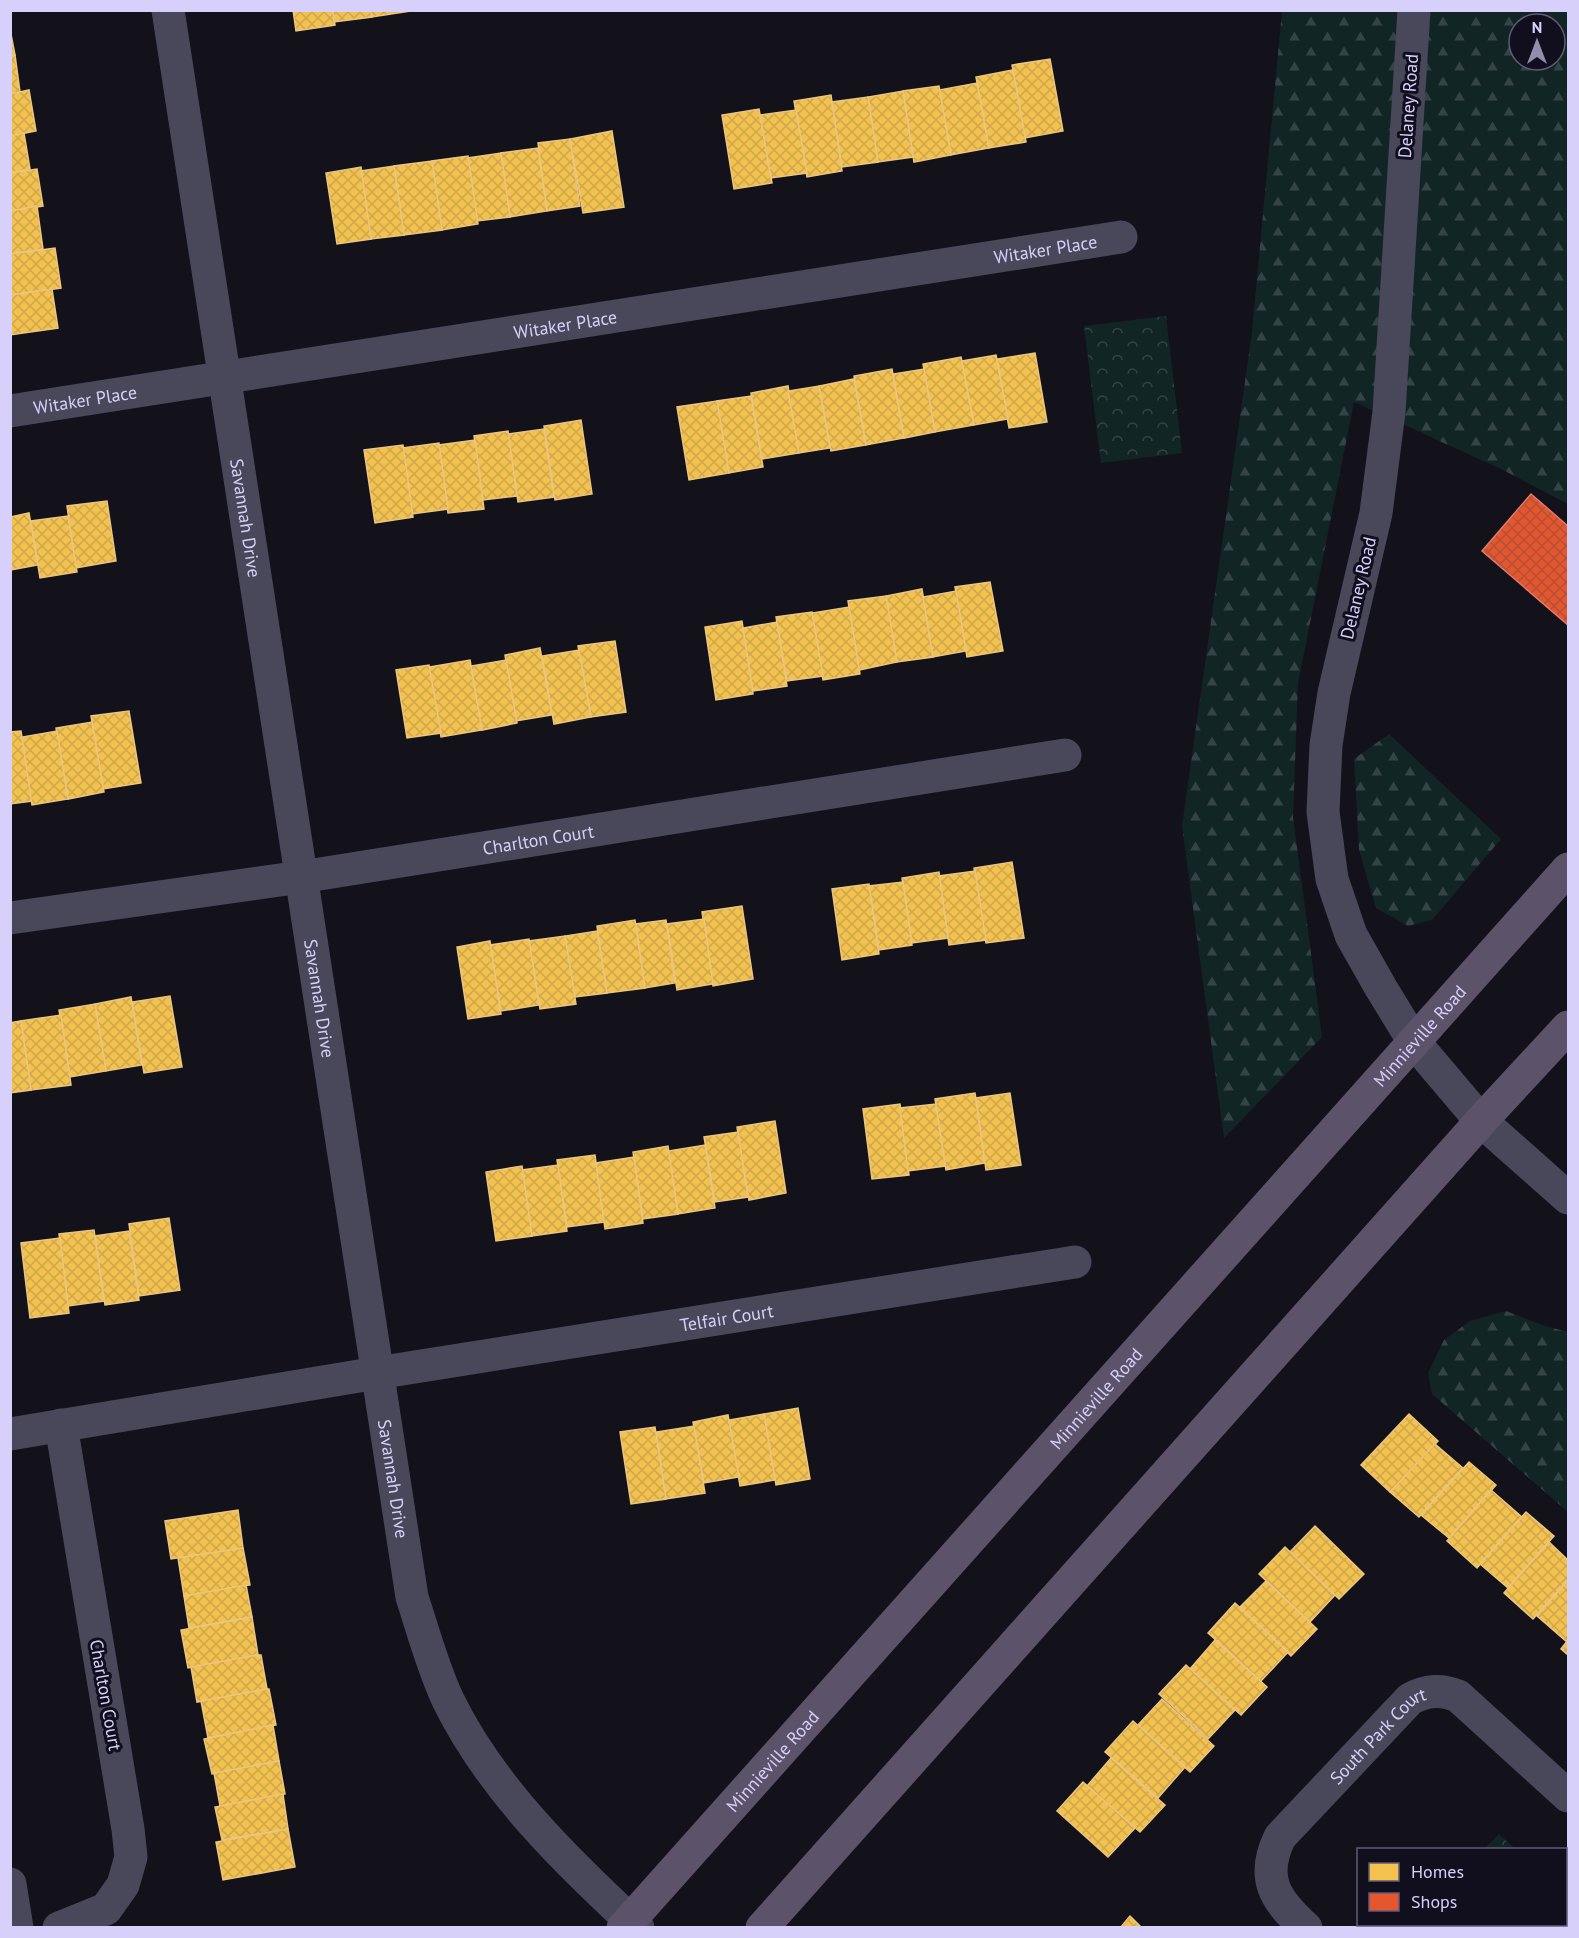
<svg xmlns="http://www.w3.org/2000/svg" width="1579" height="1938" viewBox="0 0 1579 1938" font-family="'PT Sans',sans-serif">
<defs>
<pattern id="forest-firs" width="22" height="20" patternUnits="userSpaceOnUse" patternTransform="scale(1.5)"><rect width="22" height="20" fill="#122525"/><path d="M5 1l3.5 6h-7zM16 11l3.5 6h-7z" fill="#344446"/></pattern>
<pattern id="park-crowns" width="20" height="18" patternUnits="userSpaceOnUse" patternTransform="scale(1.5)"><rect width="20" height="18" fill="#122525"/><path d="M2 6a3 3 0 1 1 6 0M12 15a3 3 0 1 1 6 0" fill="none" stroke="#344446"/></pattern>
<pattern id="homes-cross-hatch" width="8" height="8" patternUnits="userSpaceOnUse" patternTransform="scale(1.5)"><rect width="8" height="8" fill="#f2c14e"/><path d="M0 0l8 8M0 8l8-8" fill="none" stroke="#cea74d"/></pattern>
<pattern id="shops-cross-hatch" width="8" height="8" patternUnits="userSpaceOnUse" patternTransform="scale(1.5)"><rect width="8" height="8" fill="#e4572e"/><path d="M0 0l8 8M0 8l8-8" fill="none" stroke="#b35037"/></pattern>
</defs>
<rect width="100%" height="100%" fill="#13121a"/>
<!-- forest -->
<g fill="url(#forest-firs)" fill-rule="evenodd">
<path d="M1282 11H1568V504L1501 469 1354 402 1298 683 1293 817 1322 1037 1224 1138 1182 826 1252 332ZM1519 24H1555V60H1519Z"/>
<path d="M1389 734 1501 839 1432 920 1408 926 1376 908 1359 850 1354 759Z"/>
<path d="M1506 1311 1545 1326 1568 1332V1512L1432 1394 1428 1373 1444 1340 1470 1321Z"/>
</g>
<!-- park -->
<g fill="url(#park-crowns)">
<path d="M1166 316 1182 453 1101 463 1084 326Z"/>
<path d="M1499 1834 1515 1849H1484Z"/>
<path d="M1491 1925H1548L1545 1928 1494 1927Z"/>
</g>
<!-- homes -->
<g fill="url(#homes-cross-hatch)" stroke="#eac682" stroke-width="1.5">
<path d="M293 10H333L335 25 296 31Z"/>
<path d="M333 10H371L372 17 334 22Z"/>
<path d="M371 10H410V11L372 17Z"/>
<path d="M10 29 15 55H10Z"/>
<path d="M10 55H15L20 92 10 94Z"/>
<path d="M1050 59 1063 131 1025 138 1012 65Z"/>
<path d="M1013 70 1026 142 989 148 976 77Z"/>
<path d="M977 83 989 148 951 155 939 90Z"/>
<path d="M939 86 951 155 914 162 903 91Z"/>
<path d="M29 90 36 131 10 136V94Z"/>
<path d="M903 91 913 157 878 162 868 97Z"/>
<path d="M831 95 842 171 807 177 794 101Z"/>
<path d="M868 97 878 162 842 167 832 102Z"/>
<path d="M759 109 772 183 734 189 722 115Z"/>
<path d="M796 110 807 173 771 178 760 115Z"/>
<path d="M612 131 624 207 583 213 570 139Z"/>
<path d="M24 133 30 169 10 173V136Z"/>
<path d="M570 139 580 206 547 211 538 143Z"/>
<path d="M538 148 547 211 510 217 501 153Z"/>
<path d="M501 153 510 217 477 221 468 158Z"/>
<path d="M468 156 478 224 442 230 432 161Z"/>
<path d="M432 161 442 230 404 235 394 166Z"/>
<path d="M394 166 404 235 371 239 361 171Z"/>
<path d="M361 167 371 239 337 244 326 173Z"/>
<path d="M37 169 43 206 10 211V173Z"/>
<path d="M37 206 43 249 10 254V211Z"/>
<path d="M55 248 61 288 10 295V254Z"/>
<path d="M52 289 58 328 10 335V295Z"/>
<path d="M1035 353 1047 422 1009 428 997 359Z"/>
<path d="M996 355 1008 419 974 425 961 361Z"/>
<path d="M961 357 974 425 935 432 923 364Z"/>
<path d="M892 369 904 438 866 445 854 376Z"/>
<path d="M924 369 935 432 904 438 893 374Z"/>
<path d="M854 379 866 445 831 451 819 386Z"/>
<path d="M788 386 799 453 762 459 751 393Z"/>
<path d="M819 386 830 448 799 453 788 391Z"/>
<path d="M751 396 763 467 729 473 717 401Z"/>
<path d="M717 401 729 473 689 480 677 407Z"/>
<path d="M581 420 592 494 555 500 544 426Z"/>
<path d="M544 429 554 497 518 502 508 434Z"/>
<path d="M508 431 517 496 483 500 474 436Z"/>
<path d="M475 440 484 509 448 513 439 445Z"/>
<path d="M439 443 448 509 412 514 403 448Z"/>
<path d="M403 445 413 517 375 523 364 450Z"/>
<path d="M107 501 116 561 76 568 67 506Z"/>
<path d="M29 513 38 565 10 570V517Z"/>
<path d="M68 516 77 572 40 578 31 521Z"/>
<path d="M990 582 1003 651 967 657 955 587Z"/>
<path d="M922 589 933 657 897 662 886 596Z"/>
<path d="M956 591 966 651 933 657 923 597Z"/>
<path d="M886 596 897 662 859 670 848 601Z"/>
<path d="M849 607 860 674 823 680 812 613Z"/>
<path d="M812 612 823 676 787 681 776 617Z"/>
<path d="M742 621 753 694 716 700 705 627Z"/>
<path d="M777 622 787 686 753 691 743 628Z"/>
<path d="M615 641 626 712 591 717 578 646Z"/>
<path d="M540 648 552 715 516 721 505 655Z"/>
<path d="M579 650 591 717 554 724 542 656Z"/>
<path d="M470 660 482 730 441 737 429 667Z"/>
<path d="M506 660 517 723 482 730 471 666Z"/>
<path d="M429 665 441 733 407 738 396 670Z"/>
<path d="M129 711 141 783 103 789 91 716Z"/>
<path d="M92 722 104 792 68 799 56 728Z"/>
<path d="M21 731 32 801 10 804V732Z"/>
<path d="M57 731 68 799 32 805 22 737Z"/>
<path d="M1012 862 1024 938 986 943 974 868Z"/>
<path d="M975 871 986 940 949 945 939 876Z"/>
<path d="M939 872 948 938 912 943 902 878Z"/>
<path d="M903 882 912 945 879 950 869 886Z"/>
<path d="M869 884 879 954 842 960 832 889Z"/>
<path d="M742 906 753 979 713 986 702 912Z"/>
<path d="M704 919 713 984 677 990 667 924Z"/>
<path d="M635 920 645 988 607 993 597 926Z"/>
<path d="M666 920 675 983 645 988 636 924Z"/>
<path d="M597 931 607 993 575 997 565 936Z"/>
<path d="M565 936 576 1004 540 1009 529 941Z"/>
<path d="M529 939 539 1005 501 1011 490 945Z"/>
<path d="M490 941 501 1014 468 1019 457 947Z"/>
<path d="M170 996 182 1067 144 1073 132 1002Z"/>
<path d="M131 997 142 1065 106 1071 95 1004Z"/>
<path d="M95 1004 106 1071 70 1077 59 1010Z"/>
<path d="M61 1015 71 1085 31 1090 21 1021Z"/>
<path d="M21 1021 31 1090 10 1093V1023Z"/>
<path d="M975 1093 985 1163 946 1170 935 1099Z"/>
<path d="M1010 1093 1021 1165 986 1170 976 1098Z"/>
<path d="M900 1104 909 1175 872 1179 863 1109Z"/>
<path d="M936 1104 945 1166 908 1171 900 1108Z"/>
<path d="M775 1121 786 1193 749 1200 737 1127Z"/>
<path d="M738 1132 748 1197 715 1202 704 1137Z"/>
<path d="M705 1145 715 1208 678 1214 668 1151Z"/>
<path d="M668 1146 678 1214 643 1219 633 1152Z"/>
<path d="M595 1155 604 1222 567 1227 557 1160Z"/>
<path d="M634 1157 643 1223 605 1229 596 1163Z"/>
<path d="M558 1165 567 1231 532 1236 522 1170Z"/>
<path d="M522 1166 532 1236 496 1241 486 1172Z"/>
<path d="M169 1218 180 1290 139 1296 129 1224Z"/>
<path d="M94 1230 104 1301 68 1306 59 1234Z"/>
<path d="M129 1231 139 1300 105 1305 95 1236Z"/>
<path d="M60 1238 69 1313 30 1318 21 1243Z"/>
<path d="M798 1408 810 1479 776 1485 764 1414Z"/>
<path d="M764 1414 775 1480 740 1486 729 1420Z"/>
<path d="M1409 1414 1438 1441 1390 1492 1361 1465Z"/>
<path d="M728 1415 739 1477 704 1483 693 1422Z"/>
<path d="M694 1426 705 1493 666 1499 656 1432Z"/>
<path d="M655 1427 666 1499 631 1504 620 1432Z"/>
<path d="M1435 1444 1463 1468 1419 1517 1390 1492Z"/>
<path d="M1469 1462 1496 1485 1449 1538 1421 1515Z"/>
<path d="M1491 1490 1522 1517 1477 1568 1447 1541Z"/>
<path d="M238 1510 243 1548 171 1559 165 1521Z"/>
<path d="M1526 1512 1554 1536 1508 1588 1480 1564Z"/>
<path d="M1315 1526 1364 1574 1339 1599 1290 1552Z"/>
<path d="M1549 1542 1568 1560V1580L1533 1619 1504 1593Z"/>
<path d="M1285 1547 1335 1595 1310 1622 1259 1574Z"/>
<path d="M243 1548 250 1585 184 1596 178 1558Z"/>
<path d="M1568 1580V1640L1567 1642 1537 1616Z"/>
<path d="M1266 1581 1317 1629 1291 1656 1240 1607Z"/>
<path d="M246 1585 252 1617 189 1628 184 1596Z"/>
<path d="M1235 1603 1288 1652 1261 1681 1208 1633Z"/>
<path d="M252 1617 258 1655 188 1668 181 1630Z"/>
<path d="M1215 1640 1267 1687 1241 1715 1190 1669Z"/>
<path d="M1568 1640V1655L1561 1649Z"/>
<path d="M258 1655H261L267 1689 197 1702 191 1667Z"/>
<path d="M1186 1665 1235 1710 1208 1739 1159 1694Z"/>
<path d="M267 1689H269L276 1725 208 1738 201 1701Z"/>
<path d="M1162 1699 1214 1746 1190 1772 1138 1725Z"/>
<path d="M1133 1721 1185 1767 1158 1798 1105 1752Z"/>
<path d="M273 1725 279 1761 212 1774 204 1739Z"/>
<path d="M1111 1758 1165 1805 1140 1832 1087 1786Z"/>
<path d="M279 1761 285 1794 220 1806 214 1773Z"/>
<path d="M1083 1782 1135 1828 1108 1857 1057 1811Z"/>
<path d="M283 1794 288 1829 222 1840 215 1807Z"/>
<path d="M288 1829 295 1867 223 1880 216 1842Z"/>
<path d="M1130 1916 1142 1928H1120Z"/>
</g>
<!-- shops -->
<path fill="url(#shops-cross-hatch)" stroke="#e07b6b" stroke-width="1.5" d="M1531 494 1568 526V625L1482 551Z"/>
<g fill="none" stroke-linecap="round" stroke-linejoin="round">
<!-- minor -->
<g stroke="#49485b" stroke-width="33">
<path id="s1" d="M168 10 412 1597C423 1631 433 1668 448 1700 492 1790 566 1860 638 1928"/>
<path id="s2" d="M10 411 1121 237"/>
<path id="s3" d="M10 918 301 877 1065 755"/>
<path d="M1481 1121 1568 1198"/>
<path id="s4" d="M10 1434 377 1373 1075 1262"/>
<path d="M10 1884 17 1928"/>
<path d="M59 1928 106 1909 123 1885 131 1857 128 1829 61 1425"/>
<path id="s5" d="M1306 1928C1275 1900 1260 1878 1280 1837L1410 1699C1427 1690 1441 1689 1458 1696L1568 1796"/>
</g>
<!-- tertiary -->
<path stroke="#49485b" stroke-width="33" d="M1414 10 1389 412 1376 513 1334 693 1326 745 1323 812 1332 879 1351 935 1381 988 1414 1042 1481 1121"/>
<!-- primary -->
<g stroke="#5c536b" stroke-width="33">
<path id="s6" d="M623 1928 1568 869"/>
<path d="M762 1928 1481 1121 1568 1027"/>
</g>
</g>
<g text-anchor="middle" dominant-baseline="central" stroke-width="6" stroke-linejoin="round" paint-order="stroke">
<!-- street labels -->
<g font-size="18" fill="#d6d0fa" stroke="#110e1e">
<text transform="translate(1408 106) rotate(-86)">Delaney Road</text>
<text stroke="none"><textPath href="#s2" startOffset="1048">Witaker Place</textPath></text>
<text stroke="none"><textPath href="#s2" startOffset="562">Witaker Place</textPath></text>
<text stroke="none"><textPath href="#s2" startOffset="76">Witaker Place</textPath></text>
<text stroke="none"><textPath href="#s1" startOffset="514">Savannah Drive</textPath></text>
<text transform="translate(1358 588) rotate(-77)">Delaney Road</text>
<text stroke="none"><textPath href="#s3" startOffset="534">Charlton Court</textPath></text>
<text stroke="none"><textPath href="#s1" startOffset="1000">Savannah Drive</textPath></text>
<text stroke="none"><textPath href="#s6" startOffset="1196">Minnieville Road</textPath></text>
<text stroke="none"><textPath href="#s4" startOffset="726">Telfair Court</textPath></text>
<text stroke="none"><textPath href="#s6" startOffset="710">Minnieville Road</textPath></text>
<text stroke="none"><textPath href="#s1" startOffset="1486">Savannah Drive</textPath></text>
<text transform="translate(106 1695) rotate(80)">Charlton Court</text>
<text stroke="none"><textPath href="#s5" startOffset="246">South Park Court</textPath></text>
<text stroke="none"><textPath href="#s6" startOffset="224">Minnieville Road</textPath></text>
</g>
</g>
<!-- border -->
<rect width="1579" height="1938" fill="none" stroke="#d6d0fa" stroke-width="24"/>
<!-- legend -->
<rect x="1357" y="1848" width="210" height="78" fill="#110e1e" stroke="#605c76" stroke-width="1.5"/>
<rect x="1369" y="1863" width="30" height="18" fill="#f2c14e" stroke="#605c76" stroke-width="1.5"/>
<text x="1411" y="1878" font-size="18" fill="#d6d0fa">Homes</text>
<rect x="1369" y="1893" width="30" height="18" fill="#e4572e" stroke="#605c76" stroke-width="1.5"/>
<text x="1411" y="1908" font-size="18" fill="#d6d0fa">Shops</text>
<!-- north arrow -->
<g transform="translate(1537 42)"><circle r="28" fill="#110e1e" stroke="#605c76" stroke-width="1.5"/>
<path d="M0-4.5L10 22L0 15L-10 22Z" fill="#928eac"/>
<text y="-9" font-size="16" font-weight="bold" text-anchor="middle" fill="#d6d0fa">N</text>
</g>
</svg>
